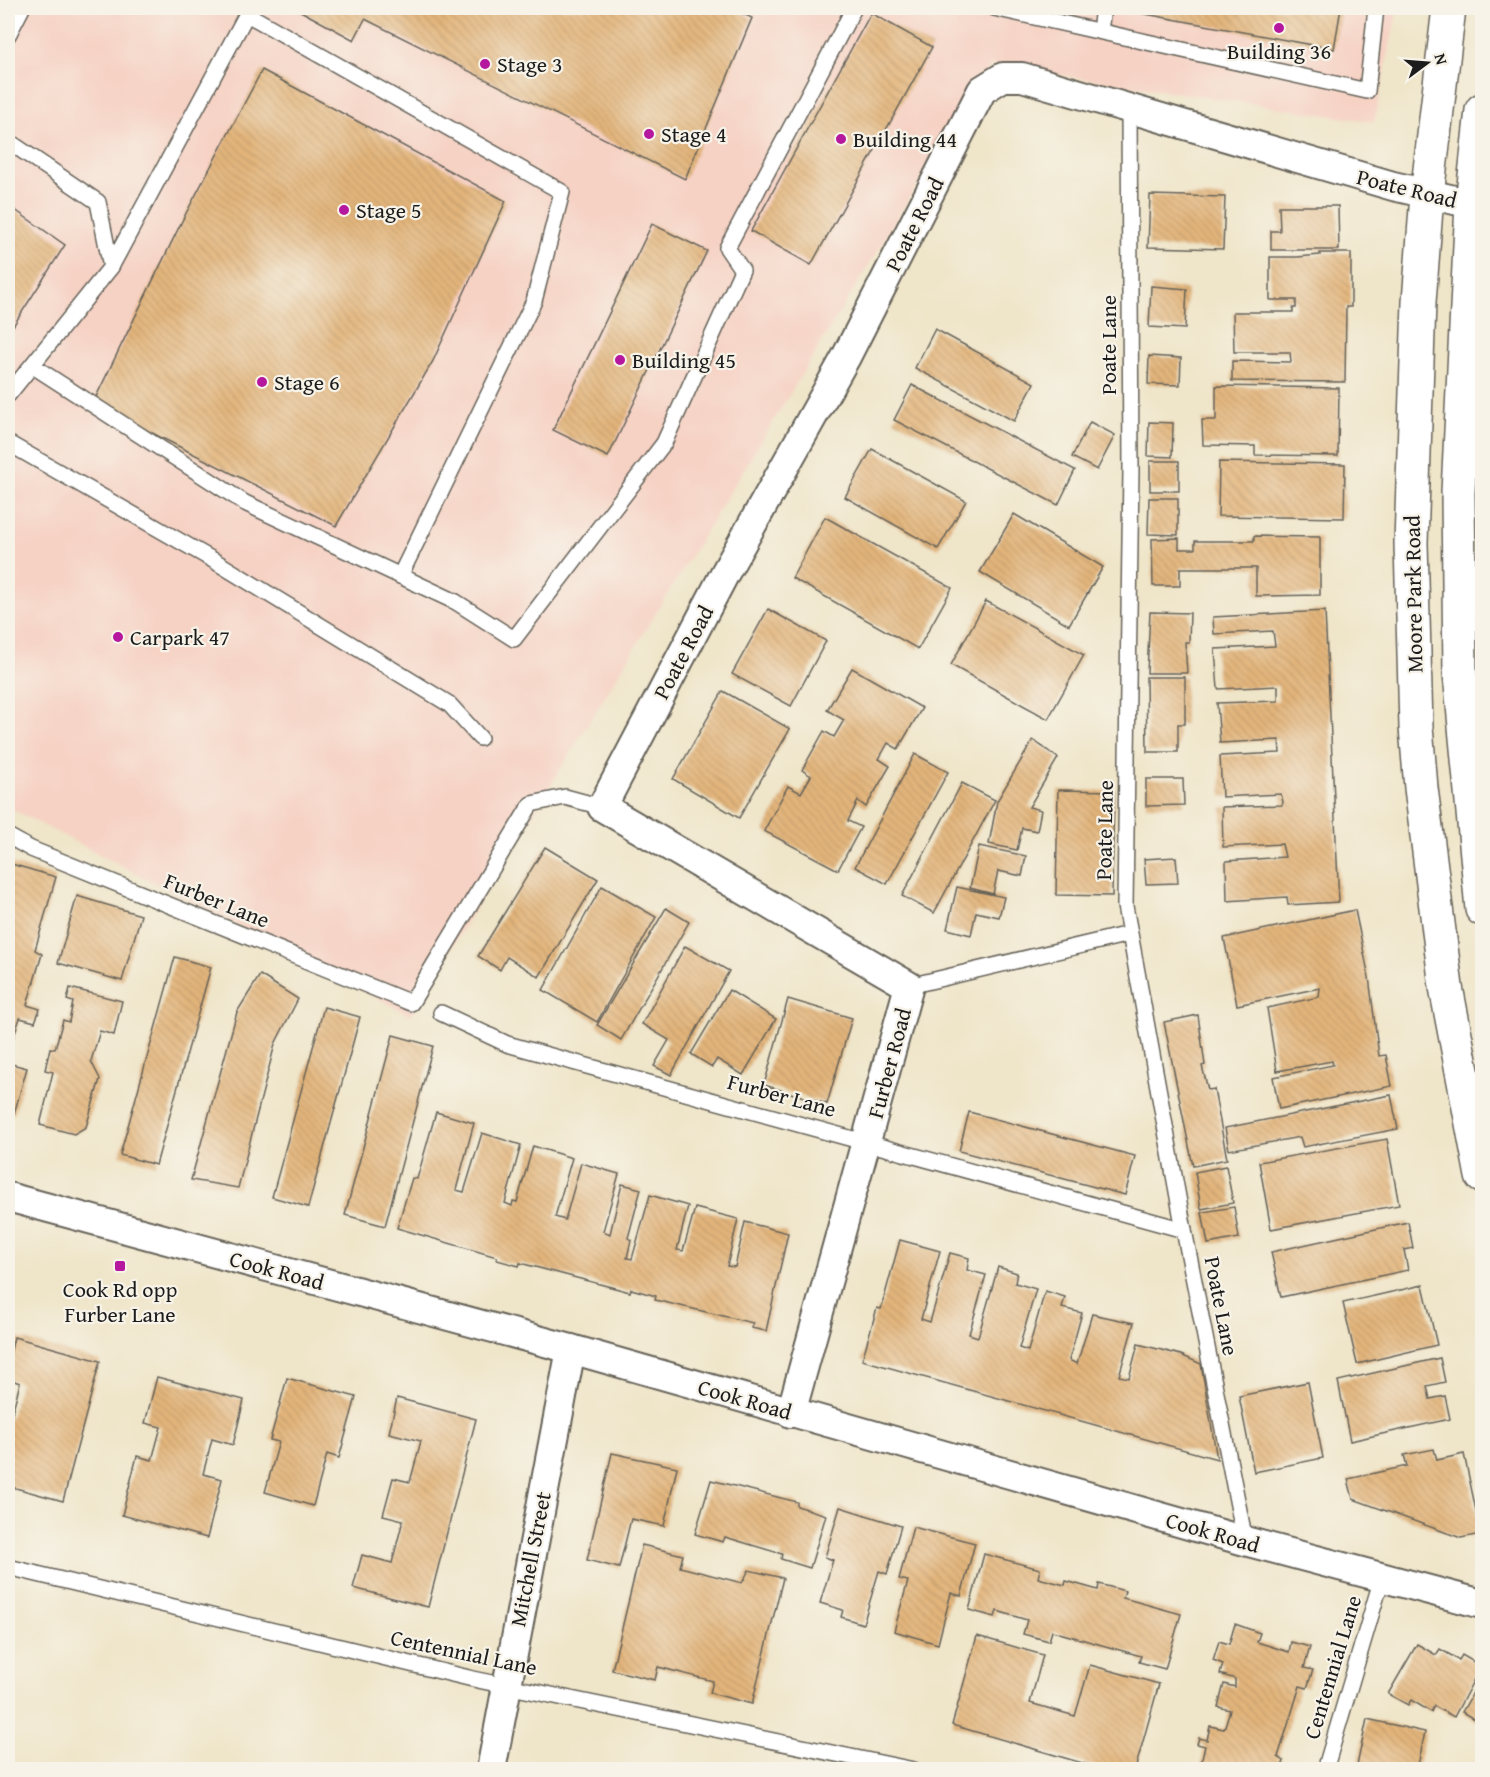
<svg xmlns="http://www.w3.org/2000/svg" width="1490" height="1777" viewBox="0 0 1490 1777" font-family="'Gentium Book Plus',serif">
<defs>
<pattern id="building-back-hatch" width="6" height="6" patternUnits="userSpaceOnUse" patternTransform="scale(1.5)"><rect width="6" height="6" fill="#e3b57b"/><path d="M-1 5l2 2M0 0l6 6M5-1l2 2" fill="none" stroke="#c29b6a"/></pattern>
</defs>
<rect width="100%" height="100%" fill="#f7f3e8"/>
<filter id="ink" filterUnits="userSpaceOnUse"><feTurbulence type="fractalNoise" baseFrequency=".0167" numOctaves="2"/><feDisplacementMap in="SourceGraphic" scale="12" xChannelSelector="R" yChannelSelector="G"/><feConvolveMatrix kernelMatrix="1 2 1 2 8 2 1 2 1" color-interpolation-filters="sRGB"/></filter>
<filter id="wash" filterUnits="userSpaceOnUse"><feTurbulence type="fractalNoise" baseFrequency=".008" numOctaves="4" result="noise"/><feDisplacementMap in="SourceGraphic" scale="24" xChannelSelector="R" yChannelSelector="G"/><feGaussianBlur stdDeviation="1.35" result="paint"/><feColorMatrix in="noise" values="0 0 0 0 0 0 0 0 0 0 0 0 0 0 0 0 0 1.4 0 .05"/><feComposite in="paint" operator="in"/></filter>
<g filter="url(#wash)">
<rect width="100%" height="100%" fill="#efe5c9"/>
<!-- built -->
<path fill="#f6d2c4" d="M8 8H1398L1374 122 991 65 410 1015 8 807Z"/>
<g id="blocks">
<!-- building -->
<g fill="url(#building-back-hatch)">
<path d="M295 8H731L752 18 685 179 365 19 354 40Z"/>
<path d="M1113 8H1341L1334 49Z"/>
<path d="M871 13 932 47 811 265 751 231Z"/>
<path d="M262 70 506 201 433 361 336 526 93 403 183 219Z"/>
<path d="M1150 195 1225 197 1223 249 1148 247Z"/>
<path d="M8 205 65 245 8 334Z"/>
<path d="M1279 206H1338L1339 250H1271V231H1280Z"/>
<path d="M652 224 707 251 608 457 553 430Z"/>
<path d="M1320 253H1351V307H1346L1345 382 1232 381V361L1291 362 1290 352H1234L1233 312H1293V308H1296V300H1270V257H1297L1320 255Z"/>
<path d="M1151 286 1187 289 1185 329 1149 327Z"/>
<path d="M935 329 1034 383 1014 421 915 368Z"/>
<path d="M1149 356 1181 358 1180 385 1148 384Z"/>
<path d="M912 385 1075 470 1058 505 894 420Z"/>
<path d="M1216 386 1339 388 1338 456 1255 455V446L1203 445 1202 420H1216Z"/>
<path d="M1090 422 1115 435 1097 470 1072 457Z"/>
<path d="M1149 422 1173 423 1172 457 1148 456Z"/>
<path d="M872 449 966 501 938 549 845 497Z"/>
<rect x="1150" y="461" width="29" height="30"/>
<path d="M1219 462 1345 464 1344 518 1218 516Z"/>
<path d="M1149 498H1178V535L1148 534Z"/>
<path d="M1014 514 1103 567 1069 625 980 572Z"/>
<path d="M825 517 952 588 918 649 792 578Z"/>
<path d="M1254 536 1320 537V595L1256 596V568H1180V586H1153L1152 539 1179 538V549H1195V541H1254Z"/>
<path d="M986 601 1084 655 1048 719 951 665Z"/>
<path d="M768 609 826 641 791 706 732 674Z"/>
<path d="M1325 611 1339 902 1288 905 1287 897 1227 901 1226 861 1285 857 1282 844 1223 847 1222 807 1282 805 1283 802 1281 794 1222 797 1220 756 1280 753 1279 740 1220 743 1217 703 1278 701V686L1218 689 1215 649 1275 646 1273 631 1214 634 1213 617Z"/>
<path d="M1150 612 1190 613 1189 642H1185L1187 673H1147Z"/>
<path d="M852 668 922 708 898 749 888 743 879 759 890 766 866 807 858 801 848 821 861 827 838 870 764 831 788 786 801 793 811 776 802 770 824 731 834 737 844 720 827 710Z"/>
<path d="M1146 677H1185V724H1178V752H1147Z"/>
<path d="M723 691 790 729 739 818 673 779Z"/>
<path d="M1033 740 1058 758 1029 807 1041 810 1037 831 1022 828 1017 850 989 844 997 801Z"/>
<path d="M915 754 948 772 887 884 855 867Z"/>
<path d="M1146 779H1183L1184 805 1146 806Z"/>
<path d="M962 783 995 800 934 913 902 896Z"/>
<path d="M1058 790 1114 791 1112 896 1056 895Z"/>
<path d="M979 846 1026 856 1022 876 998 871 993 894 970 888Z"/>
<path d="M545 847 598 879 539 977 507 957 500 970 478 956Z"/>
<path d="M1176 857 1178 883 1146 884 1144 859Z"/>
<path d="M8 863 56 877 35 950 42 954 27 1005 40 1009 35 1022 20 1018 13 1039 8 1038Z"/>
<path d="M602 886 656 917 597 1022 543 990Z"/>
<path d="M957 887 1004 897 999 917 976 912 971 935 947 929Z"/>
<path d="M77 896 141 915 122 981 58 963Z"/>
<path d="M666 908 689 922 621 1040 597 1025Z"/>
<path d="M1355 910 1369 977 1379 1056 1386 1055 1392 1086 1279 1109 1273 1077 1333 1065 1332 1061 1277 1071 1267 1008 1319 997 1320 988 1237 1005 1224 938Z"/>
<path d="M685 946 729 971 671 1075 654 1066 669 1040 642 1024Z"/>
<path d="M175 957 211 967 156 1165 120 1155Z"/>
<path d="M260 975 298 999 275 1044 238 1188 191 1180 237 1012Z"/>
<path d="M70 988 122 1001 114 1035 100 1031 91 1061 100 1079 86 1127 74 1134 40 1125 53 1072 45 1070 50 1048 55 1049 63 1020 69 1022 73 1002 67 1000Z"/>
<path d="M729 990 776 1019 743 1075 717 1059 712 1067 691 1054Z"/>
<path d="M788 999 852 1018 827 1104 764 1085Z"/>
<path d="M324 1007 360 1017 308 1207 272 1197Z"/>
<path d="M1198 1015 1205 1065 1202 1066 1208 1090 1214 1089 1227 1159 1193 1166 1164 1022Z"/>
<path d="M393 1035 433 1046 385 1226 345 1215Z"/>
<path d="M8 1063 27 1068 14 1114 8 1112Z"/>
<path d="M1391 1095 1398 1129 1303 1147 1300 1137 1229 1150 1225 1128Z"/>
<path d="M436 1112 474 1123 456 1190 464 1192 482 1133 521 1145 505 1203 512 1206 513 1201 517 1202 533 1146 572 1158 555 1217 565 1220 581 1163 619 1174 603 1231 610 1234 622 1184 641 1189 628 1238 631 1240 627 1258 632 1259 650 1195 688 1206 677 1250 683 1251 695 1208 738 1219 727 1266 735 1267 745 1222 788 1233 766 1331 751 1328 753 1323 655 1300 656 1296 631 1289 630 1292 520 1263 519 1266 497 1260V1257L397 1228 412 1178 417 1179Z"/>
<path d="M969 1112 1135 1156 1125 1195 959 1151Z"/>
<path d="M1387 1139 1399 1205 1271 1229 1259 1162Z"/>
<path d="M1226 1166 1233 1203 1201 1209 1195 1172Z"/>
<path d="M1234 1207 1239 1238 1208 1244 1202 1212Z"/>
<path d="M1408 1222 1413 1248 1404 1250 1408 1270 1281 1297 1271 1252Z"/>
<path d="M900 1240 940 1251 921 1319 930 1322 950 1253 969 1258 967 1270 986 1275 969 1334 978 1337 998 1267 1017 1273 1015 1283 1036 1289 1019 1348 1028 1351 1045 1291 1065 1297 1062 1308 1082 1313 1069 1360 1077 1364 1092 1314 1134 1323 1119 1376 1129 1378 1138 1344 1181 1355 1201 1364 1217 1459 862 1360 877 1308 881 1309Z"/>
<path d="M1423 1285 1437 1345 1357 1364 1343 1303Z"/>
<path d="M14 1337 100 1361 63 1501 8 1486V1416L11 1417 20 1383 8 1379V1363Z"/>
<path d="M1440 1358 1445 1382 1427 1386 1430 1399 1445 1396 1450 1419 1350 1441 1338 1381Z"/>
<path d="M157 1377 244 1400 233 1445 212 1439 203 1474 222 1479 207 1538 122 1515 137 1456 152 1460 161 1427 145 1423Z"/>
<path d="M287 1378 356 1397 339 1458 327 1454 313 1506 265 1492 279 1442 270 1440Z"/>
<path d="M1308 1382 1323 1458 1254 1472 1239 1396Z"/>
<path d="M397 1398 476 1419 428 1607 353 1588 362 1555 392 1563 403 1520 383 1515 393 1478 410 1482 421 1441 389 1433Z"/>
<path d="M1434 1449 1437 1460 1464 1454 1481 1534 1461 1538 1353 1499 1348 1479 1407 1466 1404 1455Z"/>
<path d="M612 1453 677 1467 664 1526 631 1519 619 1568 587 1560Z"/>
<path d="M711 1480 797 1502V1506L826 1515 810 1568 781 1559 782 1554 725 1537 723 1542 695 1534Z"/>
<path d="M840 1507 901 1526 887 1574 879 1571 863 1624 841 1617 843 1610 820 1603 833 1560 825 1557Z"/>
<path d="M913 1527 975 1543 961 1596 951 1593 938 1644 894 1631 908 1581 899 1579Z"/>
<path d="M642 1545 683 1555 680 1567 742 1583 749 1570 783 1578 752 1704 710 1693 713 1681 658 1667 655 1680 612 1670Z"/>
<path d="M984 1554 1040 1569 1038 1578 1065 1585 1066 1581 1098 1590 1099 1584 1125 1591 1123 1598 1181 1614 1165 1669 1139 1662 1141 1656 1052 1631 1049 1641 1023 1634 1027 1620 997 1611 995 1617 969 1610Z"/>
<path d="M1235 1624 1260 1633 1257 1642 1289 1652 1291 1642 1310 1647 1304 1668 1313 1670 1307 1688 1300 1686 1278 1757 1284 1761 1281 1770H1239L1240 1765 1230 1762 1229 1767 1211 1763 1209 1770 1200 1768 1205 1746 1197 1744 1199 1738 1207 1740 1210 1726 1224 1729 1230 1710 1218 1707 1224 1684 1235 1687V1679L1220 1674 1223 1664 1213 1660 1219 1641 1229 1644Z"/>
<path d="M977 1636 1043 1655 1030 1703 1075 1716 1090 1665 1159 1684 1135 1770H1106L952 1725Z"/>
<path d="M1417 1644 1436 1655 1440 1649 1459 1660 1462 1655 1481 1666 1454 1717 1434 1706 1431 1712 1411 1700 1408 1705 1388 1694Z"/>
<path d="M1482 1677V1724L1462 1712Z"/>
<path d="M1367 1719 1425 1732 1417 1770H1356Z"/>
</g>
</g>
</g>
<g filter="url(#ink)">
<use href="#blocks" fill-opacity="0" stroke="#666259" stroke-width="1.5"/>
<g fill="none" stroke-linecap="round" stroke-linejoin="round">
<!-- service casing -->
<g stroke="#666259" stroke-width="18">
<g id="service">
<path d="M994 8 1367 91 1376 8"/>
<path d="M247 14 562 192 534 301 400 576"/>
<path d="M1100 31 1103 8"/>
<path d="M8 35 22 8"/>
<path d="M1129 109 1131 469 1125 906 1184 1230 1245 1541"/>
<path d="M8 141 98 202 111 267 8 395"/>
<path d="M111 267 250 8"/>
<path d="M33 366 245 503 456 602 514 639 664 443 742 270 727 248 854 8"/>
<path d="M8 443 213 560 449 704 480 738"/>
<path d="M8 836 31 849 411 1003 531 804 565 797 602 807"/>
<path d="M909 986 1129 934"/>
<path d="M441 1013 507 1044 1184 1230"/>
<path d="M8 1567 473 1679 914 1770"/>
<path d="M1325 1770 1382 1578"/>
</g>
</g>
<!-- minor casing -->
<g stroke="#666259" stroke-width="32">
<g id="minor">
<path d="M8 1197 571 1349 1245 1541 1482 1604"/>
<path d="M791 1413 909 986 602 807 725 573 846 357 982 90 1003 77H1022L1393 186 1472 204"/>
<path d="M491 1770 571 1349"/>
</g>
</g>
<!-- secondary casing -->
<g stroke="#666259" stroke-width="36">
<g id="secondary">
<path d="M1449 8 1427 195 1419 302 1411 543 1416 727 1421 788 1446 987 1482 1176"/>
<path d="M1482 110 1472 204 1458 493 1460 673 1482 909"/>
</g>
</g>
<!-- service -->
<use href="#service" stroke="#fff" stroke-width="15"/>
<!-- minor -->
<use href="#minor" stroke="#fff" stroke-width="28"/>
<!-- secondary -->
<use href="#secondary" stroke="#fff" stroke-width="33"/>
</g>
</g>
<!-- markers -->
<g fill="#b5179e" stroke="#f7f3e8" stroke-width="2">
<circle cx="1279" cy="28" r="6"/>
<circle cx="485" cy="64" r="6"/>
<circle cx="649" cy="134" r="6"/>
<circle cx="841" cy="139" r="6"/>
<circle cx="344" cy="210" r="6"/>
<circle cx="620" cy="360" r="6"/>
<circle cx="262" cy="382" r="6"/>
<circle cx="118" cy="637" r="6"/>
<rect x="114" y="1260" width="12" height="12" rx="3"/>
</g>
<g text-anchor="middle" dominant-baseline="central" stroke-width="4.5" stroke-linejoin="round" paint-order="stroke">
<!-- poi labels -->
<g font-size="22" fill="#1c1c1c" stroke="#f7f3e8" text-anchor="start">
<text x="1279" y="51" text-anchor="middle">Building 36</text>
<text x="497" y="64">Stage 3</text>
<text x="661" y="134">Stage 4</text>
<text x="853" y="139">Building 44</text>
<text x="356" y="210">Stage 5</text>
<text x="632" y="360">Building 45</text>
<text x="274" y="382">Stage 6</text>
<text x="130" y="637">Carpark 47</text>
<text x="120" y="1289" text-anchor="middle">Cook Rd opp<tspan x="120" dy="25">Furber Lane</tspan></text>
</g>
<!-- street labels -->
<g font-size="22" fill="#1c1c1c" stroke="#f7f3e8">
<text transform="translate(1407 188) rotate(14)">Poate Road</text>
<text transform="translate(914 224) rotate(-63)">Poate Road</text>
<text transform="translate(1108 345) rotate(-90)">Poate Lane</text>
<text transform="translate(1413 594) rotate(-91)">Moore Park Road</text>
<text transform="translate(683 652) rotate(-62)">Poate Road</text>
<text transform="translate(1104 830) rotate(-89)">Poate Lane</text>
<text transform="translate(217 900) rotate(22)">Furber Lane</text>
<text transform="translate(889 1063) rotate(-75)">Furber Road</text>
<text transform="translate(782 1095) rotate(15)">Furber Lane</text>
<text transform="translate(277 1270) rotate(15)">Cook Road</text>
<text transform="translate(1222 1306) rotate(79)">Poate Lane</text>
<text transform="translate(745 1399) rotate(16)">Cook Road</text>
<text transform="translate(1213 1532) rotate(16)">Cook Road</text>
<text transform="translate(530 1559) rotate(-79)">Mitchell Street</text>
<text transform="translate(464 1652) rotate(12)">Centennial Lane</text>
<text transform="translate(1332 1667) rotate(-73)">Centennial Lane</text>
</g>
</g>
<!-- margin -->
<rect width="1490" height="1777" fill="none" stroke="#f7f3e8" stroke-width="30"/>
<!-- north arrow -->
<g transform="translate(1427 63) rotate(74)" stroke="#f7f3e8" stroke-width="4.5" paint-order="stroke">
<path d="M0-4.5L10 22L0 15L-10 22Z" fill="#1c1c1c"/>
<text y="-9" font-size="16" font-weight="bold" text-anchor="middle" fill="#1c1c1c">N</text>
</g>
</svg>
